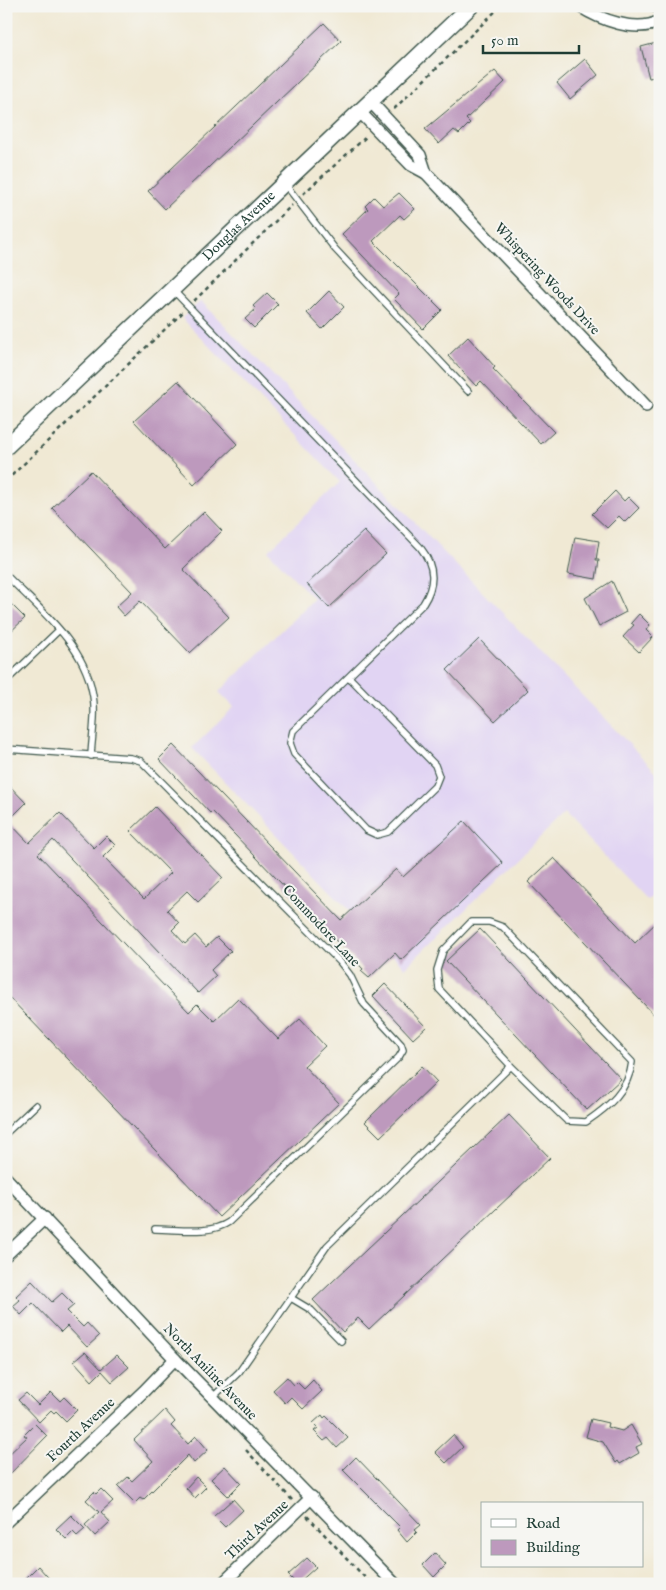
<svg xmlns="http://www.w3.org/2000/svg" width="666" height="1590" viewBox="0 0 666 1590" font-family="'IM FELL English',serif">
<rect width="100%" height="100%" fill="#f6f6f2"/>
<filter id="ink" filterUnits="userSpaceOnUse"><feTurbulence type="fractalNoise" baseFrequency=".02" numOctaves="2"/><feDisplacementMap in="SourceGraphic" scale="10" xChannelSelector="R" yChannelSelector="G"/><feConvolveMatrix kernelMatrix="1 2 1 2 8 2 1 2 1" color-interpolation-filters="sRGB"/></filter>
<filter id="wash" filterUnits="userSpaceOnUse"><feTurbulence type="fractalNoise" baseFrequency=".0096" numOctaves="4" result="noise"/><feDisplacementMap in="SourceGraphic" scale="20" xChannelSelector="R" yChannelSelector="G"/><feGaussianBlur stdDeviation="1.12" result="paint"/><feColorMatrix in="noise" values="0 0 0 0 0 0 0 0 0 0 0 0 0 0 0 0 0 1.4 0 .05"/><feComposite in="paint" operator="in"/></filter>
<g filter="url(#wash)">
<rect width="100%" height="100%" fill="#f0e9d4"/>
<!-- built -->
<path fill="#e1d4f3" d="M201 301 660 776V887L647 900 564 814 405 968 192 748 234 707 219 692 314 599 268 551 340 482 182 318Z"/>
<g id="blocks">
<!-- building -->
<g fill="#bd99bd">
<path d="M324 23 341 41 165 209 148 191Z"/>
<path d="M660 42V76L649 78 641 47Z"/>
<path d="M585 59 598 75 570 99 557 83Z"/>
<path d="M495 71 505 82 466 119 470 123 459 134 454 130 439 144 425 129Z"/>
<path d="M399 193 415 209 404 219 400 215 373 241 442 310 423 329 394 299 399 294 342 234 368 209 365 206 374 197 383 206Z"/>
<path d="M329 291 344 307 322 329 307 313Z"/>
<path d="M267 293 278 304 254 328 245 319 256 309 253 306Z"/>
<path d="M468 337 495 367 493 369 554 432 541 444 481 381 476 386 448 356Z"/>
<path d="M178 381 237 444 194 485 134 421Z"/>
<path d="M91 471 165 549 204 512 222 531 183 569 229 617 190 653 140 601 124 616 116 607 132 592 52 508Z"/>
<path d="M615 491 624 501 628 497 639 508 625 522 619 516 607 528 592 514Z"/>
<path d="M364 531 386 554 329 608 307 584Z"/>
<path d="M575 537 599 541 596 560H599L596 579 568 574Z"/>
<path d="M612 581 626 612 599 626 585 598Z"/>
<path d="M6 599 25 618 6 636Z"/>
<path d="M639 614 650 625 646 630 653 637 639 652 623 637 634 625 631 623Z"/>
<path d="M479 639 528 690 495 721 447 670Z"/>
<path d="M173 745 341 920 396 869 403 877 464 821 503 863 401 960 395 953 369 978 361 971 363 969 212 811 210 813 159 759Z"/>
<path d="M6 782 26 803 8 821 29 843 60 813 94 848 106 836 115 845 103 857 144 899 171 873 130 831 155 807 223 878 198 902 187 891 167 910 179 923 172 930 185 944 195 935 206 947 217 937 231 951 211 970 216 976 198 993 53 840 38 854 189 1012 197 1004 214 1021 238 998 278 1039 300 1019 325 1046 304 1066 339 1103 219 1217 6 994Z"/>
<path d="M554 858 635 943 660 919V1021L528 882Z"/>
<path d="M480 929 621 1079 587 1110 446 961Z"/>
<path d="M385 984 426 1027 413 1039 373 996Z"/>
<path d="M422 1066 437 1082 380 1137 365 1122Z"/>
<path d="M509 1115 550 1158 369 1329 358 1318 343 1332 313 1300Z"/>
<path d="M32 1281 52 1302 62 1293 74 1305 67 1311 83 1327 87 1323 99 1336 87 1347 67 1326 61 1332 33 1303 21 1315 13 1306 20 1300 16 1296Z"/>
<path d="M85 1352 101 1369 117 1355 129 1367 112 1382 102 1371 92 1381 74 1361Z"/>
<path d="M287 1377 294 1385 297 1382 304 1389 313 1380 322 1391 303 1409 291 1397 285 1403 273 1390Z"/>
<path d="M51 1392 60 1401 64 1397 77 1410 66 1421 56 1411 54 1413 51 1410 39 1422 18 1400 26 1393 38 1405Z"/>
<path d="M165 1410 175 1422 171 1426 188 1444 196 1436 208 1450 194 1463 188 1455 143 1500 140 1498 135 1503 118 1486 128 1477 132 1481 153 1461 134 1440Z"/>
<path d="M322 1415 324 1418 326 1416 348 1438 337 1448 328 1438 324 1441 314 1431 318 1428 313 1423Z"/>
<path d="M591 1419 608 1423 607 1427 622 1431 631 1425 642 1444 636 1447 639 1453 620 1464 618 1461 616 1463 603 1442 586 1437Z"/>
<path d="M35 1424 47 1436 6 1478V1457L27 1437 24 1435Z"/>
<path d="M453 1435 463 1447 446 1463 435 1452Z"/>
<path d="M356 1457 421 1525 415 1530 417 1532 407 1542 397 1530 400 1527 343 1470Z"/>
<path d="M225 1466 241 1483 228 1496 211 1479Z"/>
<path d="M196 1477 206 1487 195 1498 186 1488Z"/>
<path d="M101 1489 113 1501 101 1512 110 1522 95 1536 85 1525 99 1512 86 1500 94 1492 96 1494Z"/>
<path d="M233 1499 243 1510 225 1527 214 1516Z"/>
<path d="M71 1515 85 1529 77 1536 73 1532 66 1539 56 1529Z"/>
<path d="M435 1553 446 1565 434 1577 423 1565Z"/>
<path d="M307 1558 316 1567 297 1584 288 1575Z"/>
<path d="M38 1566 54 1584H20Z"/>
</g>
</g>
</g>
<g filter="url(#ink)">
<use href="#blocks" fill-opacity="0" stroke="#3e574c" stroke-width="1"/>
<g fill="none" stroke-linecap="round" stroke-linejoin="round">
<!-- service casing -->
<g stroke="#3e574c" stroke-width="8">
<g id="service">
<path d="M285 184 335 249 468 391"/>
<path d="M172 289 420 547C435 566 436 584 423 604L293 731 290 743 294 754 366 830 377 835 388 832 435 786 439 776 435 765 349 677"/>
<path d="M6 575C38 608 83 643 92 691 97 711 92 735 91 756"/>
<path d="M6 681 59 630"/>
<path d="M6 749 131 758 141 761 340 962 350 975 364 1004 401 1044 403 1050 399 1057 229 1222C210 1235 179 1229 155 1229"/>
<path d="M6 1133 36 1105"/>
<path d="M291 1298 311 1310 341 1341"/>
<path d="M213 1397 239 1372 327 1246 511 1066 567 1121 586 1122C608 1107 629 1090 632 1062L503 927 489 922H471L443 951 437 970 439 989 511 1066"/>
</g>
</g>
<!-- minor casing -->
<g stroke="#3e574c" stroke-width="14">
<g id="minor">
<path d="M579 6C599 19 636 34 660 21"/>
<path d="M655 6 660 8"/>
<path d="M371 102 420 155 426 173"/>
<path d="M360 112 411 165 426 173 646 406"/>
<path d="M6 1178 175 1359 395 1584"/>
<path d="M6 1255 45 1218"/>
<path d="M6 1522 144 1391 175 1359"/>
<path d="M222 1584 312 1497"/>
</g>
</g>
<!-- tertiary casing -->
<g stroke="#3e574c" stroke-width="18">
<g id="tertiary">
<path id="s1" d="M6 447 471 6"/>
</g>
</g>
<!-- path -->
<g stroke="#3e574c" stroke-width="2.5" stroke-dasharray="4 4" stroke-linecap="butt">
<path d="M394 109 501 6"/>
<path d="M303 194 367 136"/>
<path d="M194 301 292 205"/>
<path d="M6 481 183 312"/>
<path d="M246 1450 293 1501"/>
<path d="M307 1516 371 1584"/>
</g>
<!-- service -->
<use href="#service" stroke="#fff" stroke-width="5.5"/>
<!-- minor -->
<use href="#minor" stroke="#fff" stroke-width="11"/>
<!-- tertiary -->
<use href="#tertiary" stroke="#fff" stroke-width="15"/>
</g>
</g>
<g text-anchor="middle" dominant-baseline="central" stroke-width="4" stroke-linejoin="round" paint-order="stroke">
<!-- street labels -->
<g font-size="14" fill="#1f3d34" stroke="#f6f6f2">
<text stroke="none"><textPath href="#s1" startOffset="321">Douglas Avenue</textPath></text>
<text transform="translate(547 279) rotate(47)">Whispering Woods Drive</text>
<text transform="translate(321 926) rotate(47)">Commodore Lane</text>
<text transform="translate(210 1372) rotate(46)">North Aniline Avenue</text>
<text transform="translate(81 1430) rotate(-43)">Fourth Avenue</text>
<text transform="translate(257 1530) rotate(-43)">Third Avenue</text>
</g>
</g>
<!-- margin -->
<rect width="666" height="1590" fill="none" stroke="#f6f6f2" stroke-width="25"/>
<!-- legend -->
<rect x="481" y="1502" width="162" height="65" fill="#f6f6f2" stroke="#a0aca6"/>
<rect x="491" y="1519" width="25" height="8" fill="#ffffff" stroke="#a0aca6"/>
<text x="526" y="1528" font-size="15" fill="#1f3d34">Road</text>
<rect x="491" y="1540" width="25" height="15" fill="#bd99bd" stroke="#a0aca6"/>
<text x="526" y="1552" font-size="15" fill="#1f3d34">Building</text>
<!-- scale -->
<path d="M483 45v8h96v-8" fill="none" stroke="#1f3d34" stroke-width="2.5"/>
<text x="491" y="45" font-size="15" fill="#1f3d34" stroke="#f6f6f2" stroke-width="4" paint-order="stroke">50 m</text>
</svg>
